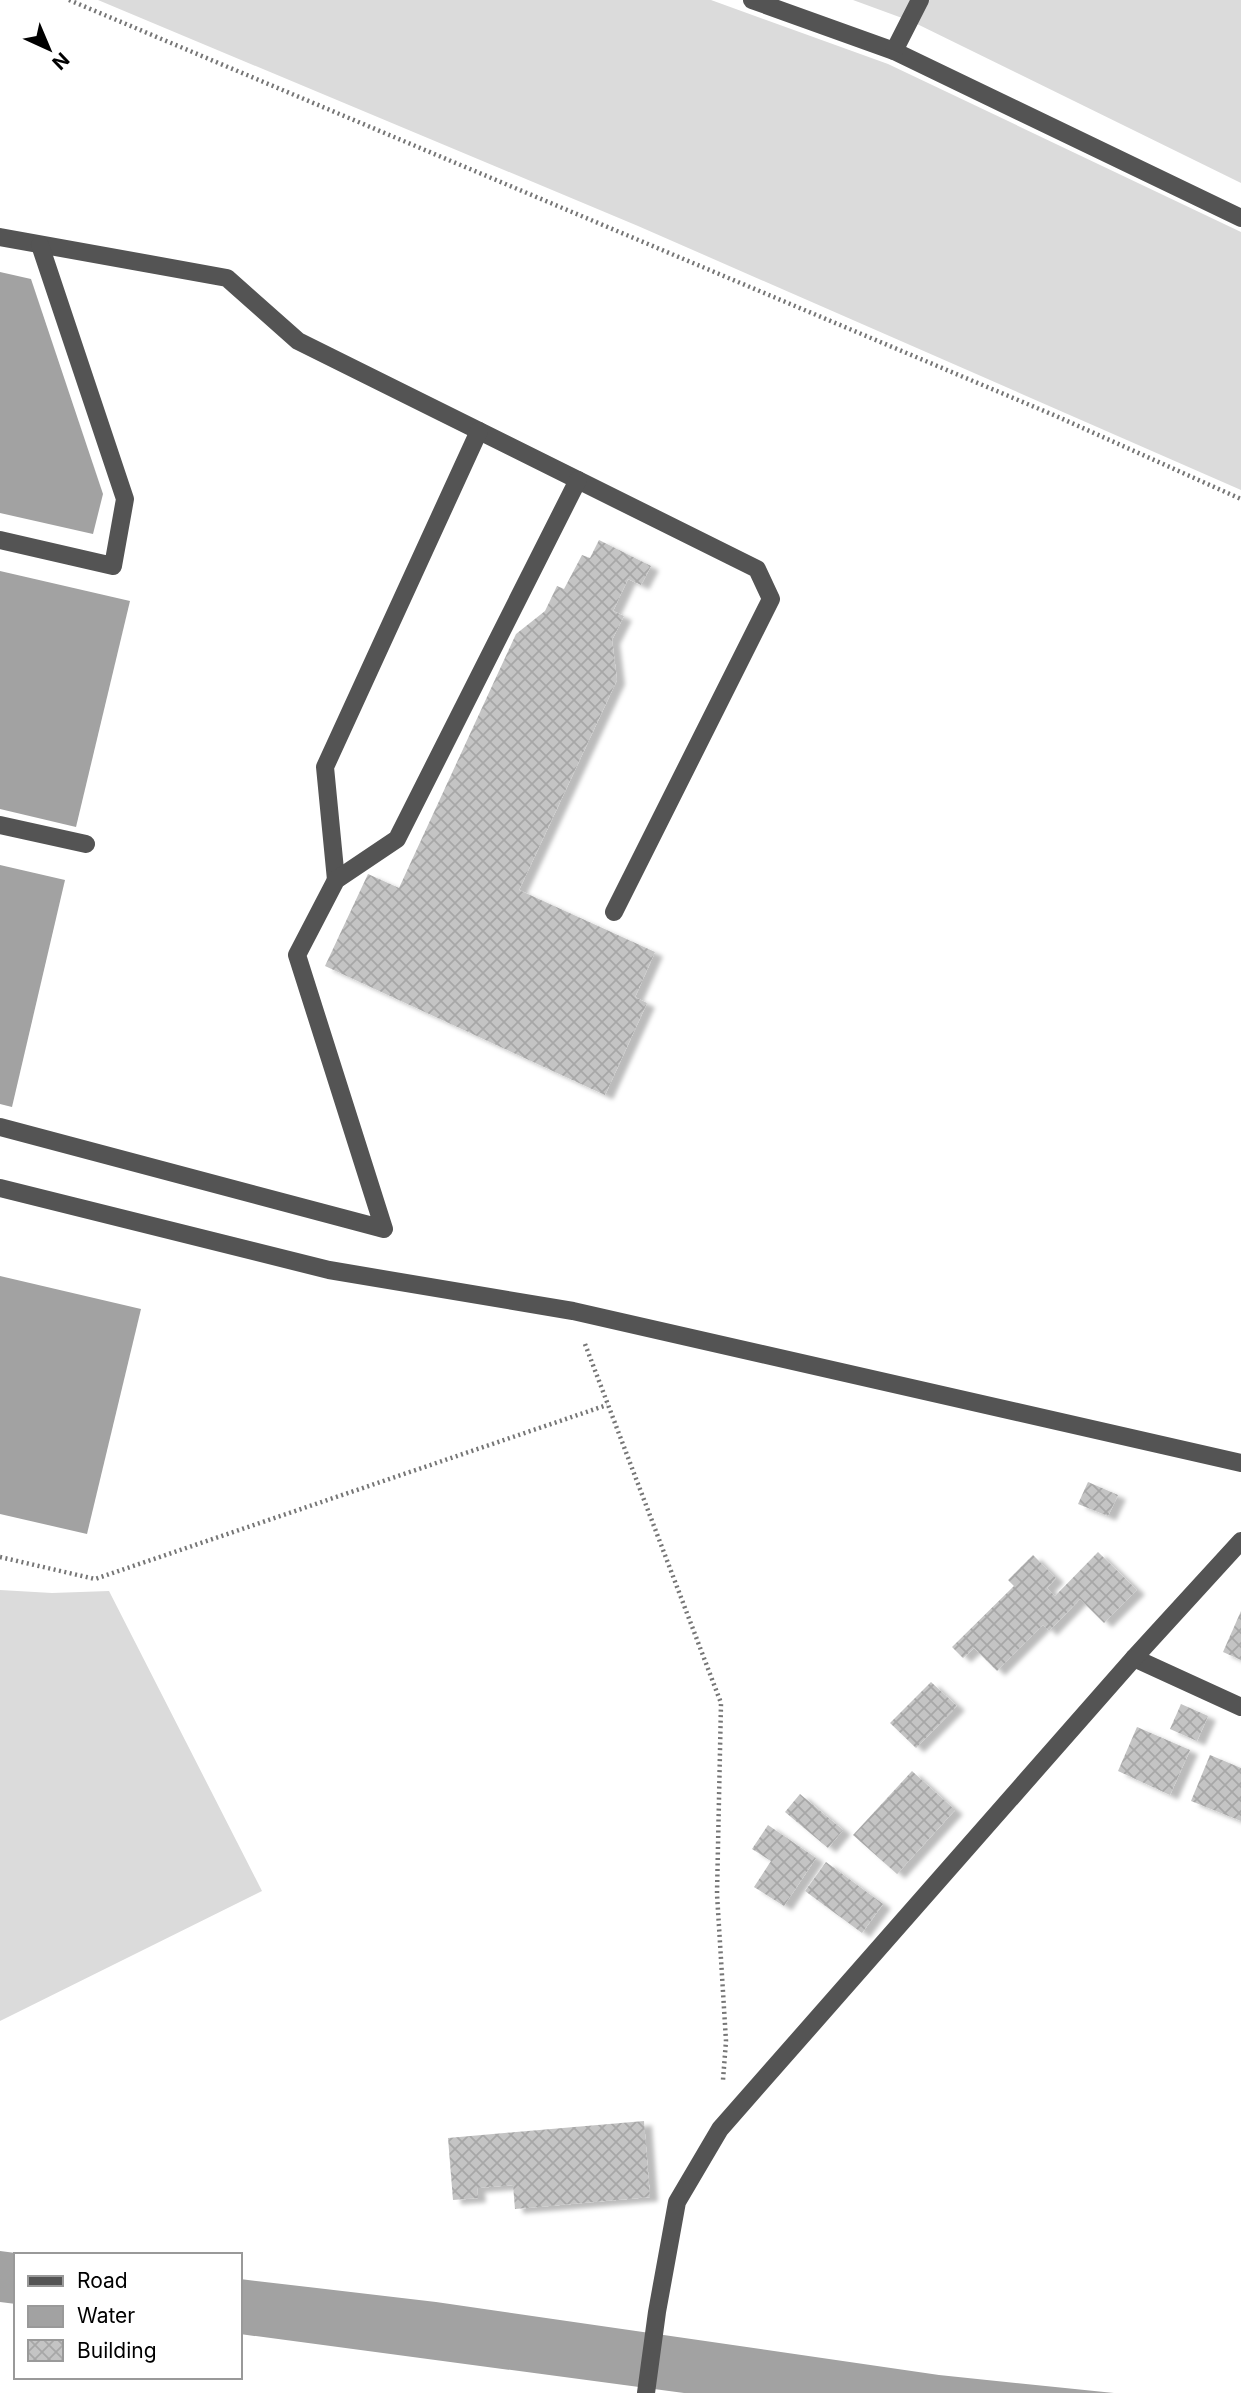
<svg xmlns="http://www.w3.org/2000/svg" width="1241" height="2393" viewBox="0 0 1241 2393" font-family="Inter,sans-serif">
<defs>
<pattern id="building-cross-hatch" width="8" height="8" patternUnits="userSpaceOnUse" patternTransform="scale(1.75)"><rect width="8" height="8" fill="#c4c4c4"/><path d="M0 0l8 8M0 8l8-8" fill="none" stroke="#a7a7a7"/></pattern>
<filter id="shadow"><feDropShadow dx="8" dy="4.5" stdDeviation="2" flood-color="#0004"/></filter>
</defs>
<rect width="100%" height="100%" fill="#fff"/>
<!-- grass -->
<g fill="#dbdbdb">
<path d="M98 0H711L888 64 1241 232V490L638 226Z"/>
<path d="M853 0H1241V183L913 22Z"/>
<path d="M0 1590 52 1593 109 1591 262 1891 0 2021Z"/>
</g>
<!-- water -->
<g fill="#a2a2a2">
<path d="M0 272 31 279 103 494 93 534 0 513Z"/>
<path d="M0 571 130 601 76 827 0 809Z"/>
<path d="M0 865 65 880 12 1107 0 1104Z"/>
<path d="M0 1276 141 1309 87 1534 0 1514Z"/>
<path d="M0 2251 31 2255H16V2304L0 2302Z"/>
<path d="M240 2279 436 2302 939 2375 1114 2393H684L240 2334Z"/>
</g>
<!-- building -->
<g fill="url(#building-cross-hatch)" filter="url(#shadow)">
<path d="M599 540 651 566 641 585 628 579 613 611 624 616 612 640 617 680 519 890 655 952 635 997 647 1003 605 1095 325 966 368 874 399 888 516 634 545 611 557 586 564 589 582 555 590 558Z"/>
<path d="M1088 1482 1118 1495 1108 1516 1078 1504Z"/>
<path d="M1098 1552 1137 1590 1104 1623 1080 1599 1049 1631 1043 1625 997 1671 974 1648 963 1658 952 1647 1014 1586 1008 1580 1033 1555 1056 1578 1047 1588 1055 1596Z"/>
<path d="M1241 1611V1660L1223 1652Z"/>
<path d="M931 1682 957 1706 916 1748 890 1723Z"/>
<path d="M1181 1704 1208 1716 1197 1741 1170 1729Z"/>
<path d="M1137 1727 1190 1750 1170 1795 1118 1771Z"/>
<path d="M1210 1755 1241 1768V1821L1191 1801Z"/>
<path d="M912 1771 955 1810 897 1874 853 1835Z"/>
<path d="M800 1794 843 1830 828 1848 785 1812Z"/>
<path d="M768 1825 816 1858 784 1906 754 1887 771 1861 752 1849Z"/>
<path d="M826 1862 883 1904 862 1933 805 1891Z"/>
<path d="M644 2121 650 2197 515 2209 513 2185 477 2188 478 2198 453 2200 448 2138Z"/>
</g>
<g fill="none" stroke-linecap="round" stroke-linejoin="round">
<!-- path -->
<g stroke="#767676" stroke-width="4.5" stroke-dasharray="2 3.5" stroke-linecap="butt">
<path d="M69 0 1056 416 1241 499"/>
<path d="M585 1344 721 1703 717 1894 726 2041 723 2080"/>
<path d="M0 1557 95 1579 607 1405"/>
</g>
<!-- minor -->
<g stroke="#545454" stroke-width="18">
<path d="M752 0 894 51 1241 218"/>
<path d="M894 51 920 0"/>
<path d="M0 237 227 278 298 341 757 569 771 599 614 912"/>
<path d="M0 540 113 566 125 499 40 245"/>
<path d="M0 825 86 844"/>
<path d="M336 880 325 767 479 431"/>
<path d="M0 1127 384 1229 297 955 336 880 397 839 578 480"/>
<path d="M0 1188 329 1270 573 1311 1241 1463"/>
<path d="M1134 1658 1241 1707"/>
<path d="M646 2393 657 2312 677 2202 720 2129 1134 1658 1241 1541"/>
</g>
</g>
<!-- legend -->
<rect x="14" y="2253" width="228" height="126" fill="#ffffff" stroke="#999999" stroke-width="2"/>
<rect x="28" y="2276" width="35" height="10" fill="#545454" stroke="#999999" stroke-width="2"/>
<text x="77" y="2288" font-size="21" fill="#000000">Road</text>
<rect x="28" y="2306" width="35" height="21" fill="#a2a2a2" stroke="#999999" stroke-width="2"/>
<text x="77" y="2323" font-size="21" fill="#000000">Water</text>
<rect x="28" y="2340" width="35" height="21" fill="url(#building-cross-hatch)" stroke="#999999" stroke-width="2"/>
<text x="77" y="2358" font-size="21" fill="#000000">Building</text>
<!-- north arrow -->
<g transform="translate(49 49) rotate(136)" stroke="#ffffff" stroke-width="5" paint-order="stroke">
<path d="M0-5L12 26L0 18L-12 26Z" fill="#000000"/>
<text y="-10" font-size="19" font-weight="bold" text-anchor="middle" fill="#000000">N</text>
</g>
</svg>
